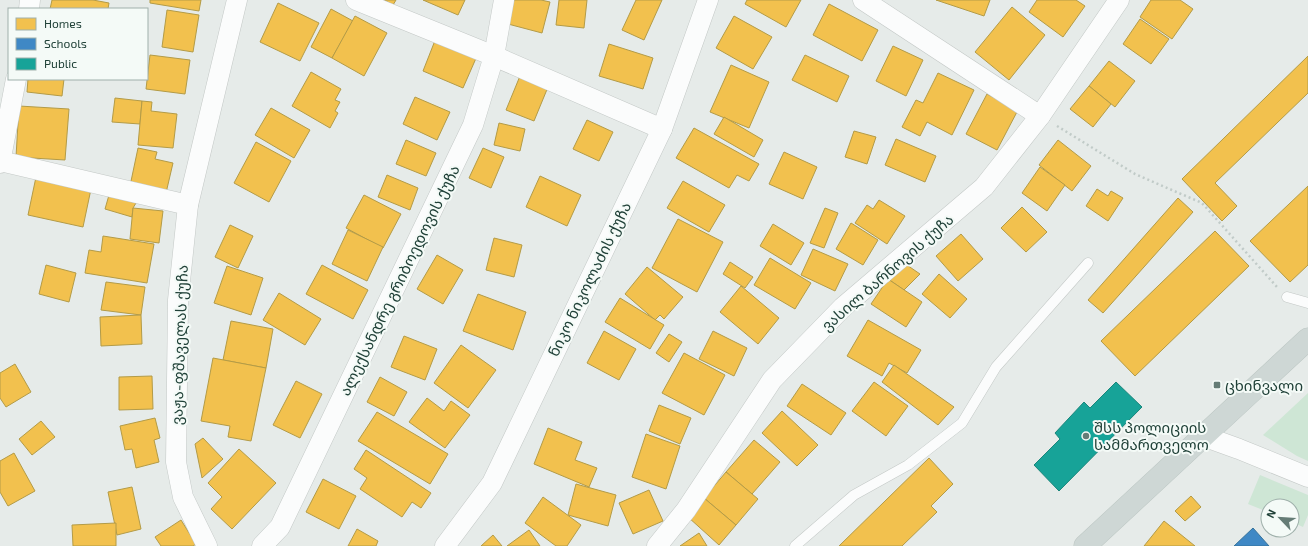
<svg xmlns="http://www.w3.org/2000/svg" width="1308" height="546" viewBox="0 0 1308 546" font-family="'Exo 2','Noto Sans Georgian',sans-serif">
<rect width="100%" height="100%" fill="#e6ebe9"/>
<!-- green -->
<g fill="#cee6d5">
<path d="M1308 393V461L1297 456 1263 435Z"/>
<path d="M1260 475 1308 495V515L1303 527 1292 522V506H1268V512L1248 504Z"/>
</g>
<!-- homes -->
<g fill="#f2c14e" stroke="#b39b47">
<path d="M52 0H93L109 3 108 9H50Z"/>
<path d="M150 0H201L199 11 150 3Z"/>
<path d="M384 0H396L393 5Z"/>
<path d="M423 0H465L458 15Z"/>
<path d="M514 0H541L550 2 542 33 508 24Z"/>
<path d="M559 0H587L584 28 556 25Z"/>
<path d="M636 0H662L644 40 622 30Z"/>
<path d="M747 0H801L786 27 745 4Z"/>
<path d="M936 0H990L984 16Z"/>
<path d="M1037 0H1076L1085 6 1063 37 1029 12Z"/>
<path d="M1151 0H1180L1193 9 1172 39 1140 17Z"/>
<path d="M278 3 319 23 300 61 260 42Z"/>
<path d="M829 4 878 30 862 61 813 35Z"/>
<path d="M1012 7 1045 35 1009 80 975 52Z"/>
<path d="M331 9 353 21 332 58 311 47Z"/>
<path d="M167 10 199 15 193 52 162 47Z"/>
<path d="M355 16 387 33 364 76 332 58Z"/>
<path d="M734 16 772 37 753 69 716 48Z"/>
<path d="M1140 19 1169 39 1151 64 1123 44Z"/>
<path d="M436 38 477 56 463 88 423 71Z"/>
<path d="M609 44 653 58 643 89 599 76Z"/>
<path d="M893 46 923 60 906 96 876 81Z"/>
<path d="M150 55 190 60 185 94 146 89Z"/>
<path d="M805 55 849 76 837 102 792 80Z"/>
<path d="M1308 56V93L1215 183 1237 206 1222 221 1182 179Z"/>
<path d="M1109 61 1135 81 1115 107 1089 86Z"/>
<path d="M731 65 769 82 749 128 710 112Z"/>
<path d="M311 72 341 89 335 100 340 102 335 111 338 113 330 128 292 106Z"/>
<path d="M938 73 974 90 952 135 927 122 920 136 902 127 916 100 923 103Z"/>
<path d="M520 76 548 87 534 121 506 110Z"/>
<path d="M28 79H64L62 96 27 92Z"/>
<path d="M1089 86 1111 104 1093 127 1070 109Z"/>
<path d="M987 94 1018 110 997 150 966 134Z"/>
<path d="M415 97 450 112 437 140 403 124Z"/>
<path d="M115 98 142 101 140 124 112 122Z"/>
<path d="M142 101 152 102 151 111 177 114 173 148 138 145Z"/>
<path d="M19 106 69 109 65 160 16 157Z"/>
<path d="M271 108 310 130 294 158 255 135Z"/>
<path d="M724 117 763 140 754 157 714 134Z"/>
<path d="M587 120 613 132 599 161 573 149Z"/>
<path d="M499 123 525 129 520 151 494 145Z"/>
<path d="M694 128 759 164 749 181 737 175 729 188 676 158Z"/>
<path d="M854 131 876 137 867 164 845 157Z"/>
<path d="M896 139 936 156 925 182 885 165Z"/>
<path d="M406 140 436 153 426 176 396 164Z"/>
<path d="M1058 140 1091 166 1072 191 1039 165Z"/>
<path d="M256 142 291 161 269 202 234 183Z"/>
<path d="M138 148 157 152 155 159 173 163 166 193 130 186Z"/>
<path d="M483 148 504 157 491 188 469 178Z"/>
<path d="M784 152 817 167 803 199 769 184Z"/>
<path d="M1040 167 1065 185 1047 211 1022 193Z"/>
<path d="M387 175 418 188 410 210 378 197Z"/>
<path d="M540 176 581 195 567 226 526 207Z"/>
<path d="M36 177 91 189 83 227 28 215Z"/>
<path d="M683 181 725 205 709 232 667 208Z"/>
<path d="M1308 186V265L1290 282 1250 241Z"/>
<path d="M1097 189 1108 196 1111 191 1123 198 1108 221 1086 206Z"/>
<path d="M109 195 136 203 133 208 132 217 105 209Z"/>
<path d="M364 195 401 214 383 248 346 228Z"/>
<path d="M1178 198 1193 212 1103 313 1088 300Z"/>
<path d="M879 200 905 216 887 244 855 223 867 205 873 209Z"/>
<path d="M1022 207 1047 232 1026 252 1001 228Z"/>
<path d="M133 208 163 211 159 243 130 239Z"/>
<path d="M825 208 838 213 824 248 810 243Z"/>
<path d="M678 219 723 242 697 292 652 268Z"/>
<path d="M851 223 878 240 863 265 836 249Z"/>
<path d="M773 224 804 243 791 265 760 246Z"/>
<path d="M230 225 253 236 238 268 215 257Z"/>
<path d="M348 230 383 247 367 281 332 264Z"/>
<path d="M1215 231 1249 266 1135 376 1101 341Z"/>
<path d="M961 234 983 259 958 281 936 256Z"/>
<path d="M103 236 154 244 147 283 85 273 89 250 101 252Z"/>
<path d="M494 238 522 245 514 277 486 270Z"/>
<path d="M813 249 848 264 835 291 801 275Z"/>
<path d="M437 255 463 270 443 304 417 289Z"/>
<path d="M770 258 811 283 795 309 754 285Z"/>
<path d="M730 262 753 277 745 288 723 274Z"/>
<path d="M904 263 920 274 904 290 888 279Z"/>
<path d="M46 265 76 273 69 302 39 294Z"/>
<path d="M322 265 368 290 353 319 306 294Z"/>
<path d="M227 266 263 278 251 315 214 303Z"/>
<path d="M647 267 683 297 664 319 660 315 655 320 625 294Z"/>
<path d="M939 274 967 299 950 318 922 294Z"/>
<path d="M888 279 922 302 906 327 871 304Z"/>
<path d="M106 282 145 287 141 315 101 310Z"/>
<path d="M741 286 779 318 758 344 720 312Z"/>
<path d="M279 293 321 319 305 345 263 320Z"/>
<path d="M478 294 526 312 513 350 463 331Z"/>
<path d="M620 298 664 325 650 349 605 322Z"/>
<path d="M141 315 142 344 101 346 100 317Z"/>
<path d="M868 320 921 350 907 373 889 363 882 376 847 356Z"/>
<path d="M231 321 273 329 266 368 223 360Z"/>
<path d="M604 331 636 349 619 380 587 363Z"/>
<path d="M713 331 747 348 734 376 699 359Z"/>
<path d="M669 334 682 342 669 362 656 353Z"/>
<path d="M404 336 437 349 425 380 391 367Z"/>
<path d="M461 345 496 370 468 408 434 383Z"/>
<path d="M684 353 725 375 704 415 662 393Z"/>
<path d="M213 358 266 368 251 441 228 437 230 426 201 421Z"/>
<path d="M15 364 31 392 6 407 0 398V373Z"/>
<path d="M894 365 954 407 938 425 882 382Z"/>
<path d="M152 376 153 409 119 410V377Z"/>
<path d="M380 377 407 392 394 416 367 402Z"/>
<path d="M296 381 322 394 300 438 273 425Z"/>
<path d="M874 382 908 406 886 436 852 411Z"/>
<path d="M802 384 846 413 831 435 787 406Z"/>
<path d="M427 398 444 411 451 401 470 415 445 448 409 422Z"/>
<path d="M659 405 691 418 680 444 649 431Z"/>
<path d="M782 411 818 445 797 466 762 433Z"/>
<path d="M377 412 448 454 430 484 358 441Z"/>
<path d="M155 418 160 438 154 440 159 462 136 468 132 449 125 450 120 426Z"/>
<path d="M41 421 55 437 32 455 19 439Z"/>
<path d="M548 428 582 442 575 460 597 468 589 487 534 464Z"/>
<path d="M646 434 680 446 666 489 632 477Z"/>
<path d="M203 438 223 459 202 478 195 444Z"/>
<path d="M754 440 780 462 752 494 726 472Z"/>
<path d="M239 449 276 483 232 529 211 509 222 497 208 483Z"/>
<path d="M366 450 431 493 421 508 412 502 402 517 360 489 367 478 354 469Z"/>
<path d="M14 453 35 491 8 506 0 492V461Z"/>
<path d="M929 458 953 484 931 506 937 512 902 546H839Z"/>
<path d="M726 472 758 499 736 525 704 498Z"/>
<path d="M323 479 356 496 339 529 306 512Z"/>
<path d="M576 484 616 495 608 526 568 515Z"/>
<path d="M132 487 141 529 117 535 108 492Z"/>
<path d="M649 490 663 521 633 534 619 503Z"/>
<path d="M1191 496 1201 507 1185 521 1175 511Z"/>
<path d="M543 497 581 525 567 546H556L525 523Z"/>
<path d="M704 498 736 525 719 545 688 517Z"/>
<path d="M181 520 196 544 193 546H161L155 537Z"/>
<path d="M1164 521 1195 546H1144Z"/>
<path d="M116 523V546H73L72 525Z"/>
<path d="M357 529 378 541 376 546H348Z"/>
<path d="M529 530 540 546H507Z"/>
<path d="M699 533 707 546H680Z"/>
<path d="M493 535 502 546H481Z"/>
</g>
<!-- schools -->
<path fill="#3f88c5" stroke="#36739b" d="M1253 528 1269 546H1234Z"/>
<!-- public -->
<path fill="#17a398" stroke="#1a867b" d="M1116 382 1142 407 1059 491 1034 465 1060 439 1055 433 1084 402 1090 408Z"/>
<g fill="none" stroke-linecap="round" stroke-linejoin="round">
<!-- lane casing -->
<g stroke="#c3c8c6" stroke-width="11">
<g id="lane">
<path d="M1287 297 1308 303"/>
<path d="M795 546 854 495 908 465 962 423 996 367 1088 263"/>
</g>
</g>
<!-- street casing -->
<g stroke="#c3c8c6" stroke-width="21">
<g id="street">
<path d="M356 0 494 56 662 129"/>
<path d="M863 0 1040 116"/>
<path d="M29 9 30 0"/>
<path d="M0 161 188 205"/>
<path d="M0 163 16 79"/>
<path d="M1203 436 1239 449 1308 477"/>
<path d="M207 546 183 497 176 462 178 300 188 205 237 0"/>
<path d="M262 546 280 527 473 125 494 56 504 0"/>
<path d="M445 546 492 483 662 129 708 0"/>
<path d="M657 546 686 510 772 380 843 307 984 187 1040 116 1119 0"/>
</g>
</g>
<!-- primary casing -->
<g stroke="#bdc7c4" stroke-width="23">
<path id="primary" d="M1085 546 1308 339"/>
</g>
<!-- path -->
<path stroke="#c1cbc8" stroke-width="2.5" stroke-dasharray="2 3" stroke-linecap="butt" d="M1057 126 1135 174 1202 203 1277 287"/>
<!-- lane -->
<use href="#lane" stroke="#fbfcfc" stroke-width="10"/>
<!-- street -->
<use href="#street" stroke="#fbfcfc" stroke-width="20"/>
<!-- primary -->
<use href="#primary" stroke="#ced7d5" stroke-width="22"/>
</g>
<!-- markers -->
<g fill="#657c76" stroke="#f4faf7" stroke-width="1.5">
<rect x="1213" y="381" width="8" height="8" rx="2"/>
<circle cx="1086" cy="436" r="4"/>
</g>
<g text-anchor="middle" dominant-baseline="central" stroke-width="4" stroke-linejoin="round" paint-order="stroke">
<!-- street labels -->
<g font-size="15" fill="#204138" stroke="#f4faf7">
<text transform="translate(887 272) rotate(-41)">ვასილ ბარნოვის ქუჩა</text>
<text transform="translate(589 279) rotate(-64)">ნიკო ნიკოლაძის ქუჩა</text>
<text transform="translate(399 280) rotate(-64)">ალექსანდრე გრიბოედოვის ქუჩა</text>
<text transform="translate(179 345) rotate(-88)">ვაჟა-ფშაველას ქუჩა</text>
</g>
<!-- poi labels -->
<g font-size="15" fill="#204138" stroke="#f4faf7" text-anchor="start">
<text x="1225" y="385">ცხინვალი</text>
<text x="1094" y="427">შსს პოლიციის<tspan x="1094" dy="17">სამმართველო</tspan></text>
</g>
</g>
<!-- legend -->
<rect x="8" y="8" width="140" height="72" fill="#f4faf7" stroke="#9fb0ab"/>
<rect x="16" y="18" width="20" height="12" fill="#f2c14e" stroke="#9fb0ab"/>
<text x="44" y="28" font-size="12" fill="#204138">Homes</text>
<rect x="16" y="38" width="20" height="12" fill="#3f88c5" stroke="#9fb0ab"/>
<text x="44" y="48" font-size="12" fill="#204138">Schools</text>
<rect x="16" y="58" width="20" height="12" fill="#17a398" stroke="#9fb0ab"/>
<text x="44" y="68" font-size="12" fill="#204138">Public</text>
<!-- north arrow -->
<g transform="translate(1280 518) rotate(295)"><circle r="19" fill="#f4faf7" stroke="#9fb0ab"/>
<path d="M0-3L7 15L0 10L-7 15Z" fill="#657c76"/>
<text y="-6" font-size="11" font-weight="bold" text-anchor="middle" fill="#204138">N</text>
</g>
</svg>
